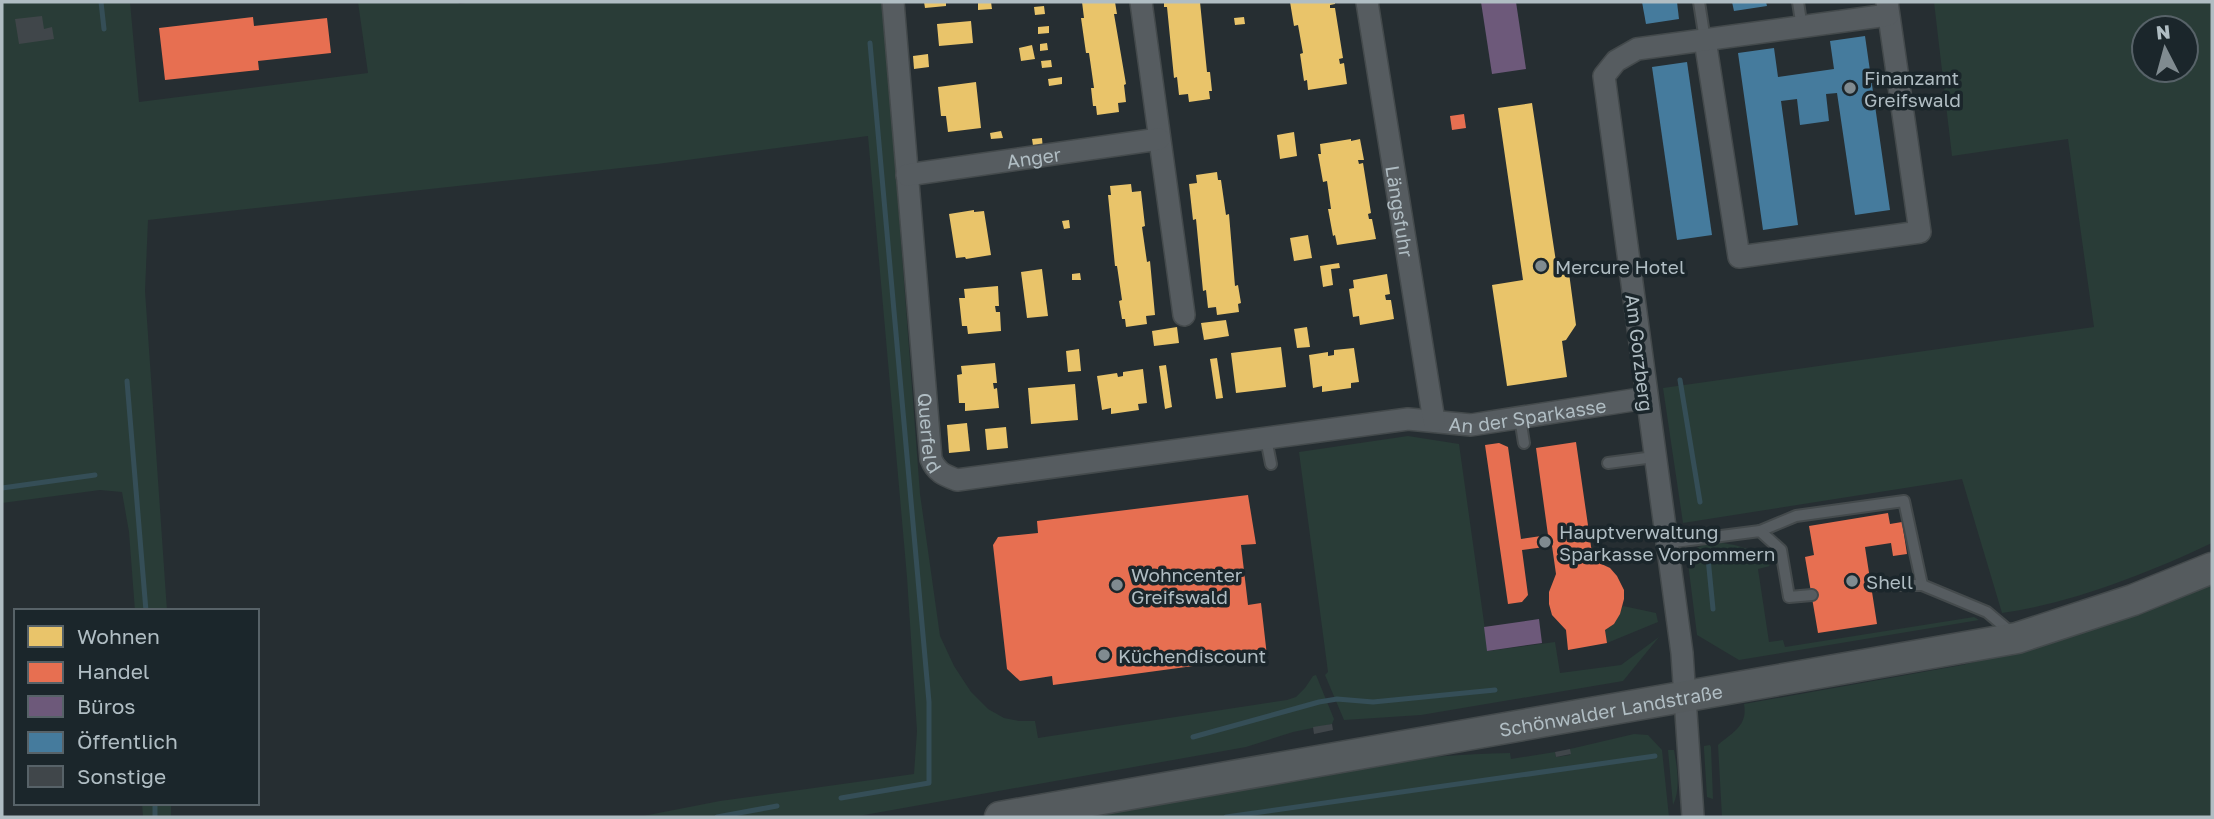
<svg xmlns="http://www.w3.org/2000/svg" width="2214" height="819" viewBox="0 0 2214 819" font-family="'Golos Text',sans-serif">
<rect width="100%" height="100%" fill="#262e32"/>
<!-- green -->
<g fill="#293c37" fill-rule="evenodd">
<path d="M2 2H130L139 102 368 73 358 2H458L459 4 473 2H883L920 494 940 636 954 666 971 692 988 709 1004 718 1019 721H1035L1038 738 1287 700 1296 697 1305 688 1313 676 1316 675 1334 719 1332 724 1293 732 1246 747 853 817H638L720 801 914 774 917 731 907 577 868 136 657 164 148 220 145 291 167 611H135L129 532 122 492 100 490 2 503Z"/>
<path d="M1934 2H2212V543C2148 573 2073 603 2002 613L1962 479 1683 523 1663 388 2094 327 2068 139 1952 156ZM2144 28H2186V70H2144Z"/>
<path d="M1408 436 1459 444 1488 651 1555 642 1560 673 1621 665 1659 637 1623 681 1421 715 1344 720 1325 675 1328 672 1299 452Z"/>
<path d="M1722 543C1743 546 1757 550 1770 566L1758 569 1769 642 1783 640 1785 647 1974 617 1979 620 1739 660 1697 635 1687 555C1697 544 1708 544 1722 543Z"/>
<path d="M2212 578V817H1722L1718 745C1733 732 1748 726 1744 704L1962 665 2011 653Z"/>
<path d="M1623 606 1656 613 1658 622 1607 643 1605 630 1614 624Z"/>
<path d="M1634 734 1648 735 1662 750 1669 817H1053C1203 792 1359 756 1510 753L1511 759 1555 752 1556 757 1570 755V749Z"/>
<path d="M1710 745 1711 747 1713 799 1707 797 1704 749V746Z"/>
<path d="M1668 750H1674C1677 767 1681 789 1673 805Z"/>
<path d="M142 803H171V817H143Z"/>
</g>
<!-- homes -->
<g fill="#e9c46a">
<path d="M924 2H946V6L925 8Z"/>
<path d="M991 2 992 9 978 10V3Z"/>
<path d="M1082 2H1115L1117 14H1114L1126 84 1124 85 1126 102 1118 103 1119 112 1097 115 1096 106H1093L1091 88H1094L1089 53H1086L1081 18H1084Z"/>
<path d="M1164 2H1200L1207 72H1210L1212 91H1209L1210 99 1189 102 1188 94 1179 95 1177 77 1174 78 1167 7H1164Z"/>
<path d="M1290 2H1335V4L1330 5V8H1335L1343 58 1339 59 1340 64 1344 63 1347 84 1308 90 1307 80 1304 81 1300 54 1303 53 1298 25 1294 26Z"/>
<path d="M1044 6 1045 14 1035 15 1034 7Z"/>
<path d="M1244 17 1245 24 1235 25 1234 18Z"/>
<path d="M971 21 973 43 939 46 937 24Z"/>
<path d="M1049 26V33L1038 34V27Z"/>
<path d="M1047 43 1048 50 1040 51V44Z"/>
<path d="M1032 45 1035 59 1021 61 1019 48Z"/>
<path d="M928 54 929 67 914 69 913 56Z"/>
<path d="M1051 60 1052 67 1042 68 1041 61Z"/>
<path d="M1062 77V84L1049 86 1048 79Z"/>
<path d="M976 82 981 128 948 132 946 116H941L938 87Z"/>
<path d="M1532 103 1558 275 1569 273 1576 325 1566 340 1562 341 1567 377 1507 386 1492 285 1523 280 1498 108Z"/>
<path d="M1001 131 1003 138 991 139 990 133Z"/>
<path d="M1294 132 1297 156 1280 159 1277 135Z"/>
<path d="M1042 138 1043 151 1034 152 1032 139Z"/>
<path d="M1351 139V141L1360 139 1364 160H1358L1359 164 1363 163 1371 213 1368 214 1369 219H1372L1376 239 1337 245 1335 235 1333 236 1328 209H1331L1327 181 1323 182 1318 154H1321L1320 144Z"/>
<path d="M1217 172 1218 180H1221L1226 215 1229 214 1235 286 1238 285 1241 303 1238 304 1239 312 1217 315 1216 307 1208 308 1206 290 1203 291 1196 219 1193 220 1189 184 1197 183 1196 175Z"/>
<path d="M1131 184 1132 192 1141 191 1145 226 1142 227 1147 262 1150 261 1155 315 1146 316 1147 324 1126 327 1125 319H1122L1119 301 1122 300 1117 266H1115L1108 195H1111L1110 186Z"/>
<path d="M974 210V212L984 211 991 255 966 259 965 257 956 258 949 214Z"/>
<path d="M1069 220 1070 228 1064 229 1062 221Z"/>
<path d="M1308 235 1312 258 1294 261 1290 238Z"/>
<path d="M1339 263 1340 268 1331 269 1333 285 1323 287 1320 266Z"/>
<path d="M1042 269 1048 316 1027 318 1021 272Z"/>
<path d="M1080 273 1081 280H1072V274Z"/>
<path d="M1387 274 1390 294 1385 295 1386 300H1391L1394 319 1360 325 1359 316 1353 317 1349 289 1354 288 1353 280Z"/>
<path d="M998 286 999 306H995L996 312H1000L1001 331 968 334 967 326H962L959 298H965L964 289Z"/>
<path d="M1226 320 1229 336 1204 340 1201 323Z"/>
<path d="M1177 327 1179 343 1154 346 1152 331Z"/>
<path d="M1307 327 1310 347 1297 348 1294 329Z"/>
<path d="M1281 347 1286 387 1236 393 1231 353Z"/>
<path d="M1354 348 1359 382 1351 383V388L1322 392V386L1313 388 1309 355 1328 352V356L1334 355V350Z"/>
<path d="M1079 349 1081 371 1068 372 1066 351Z"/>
<path d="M1217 358 1223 398 1216 399 1210 359Z"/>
<path d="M995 363 997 383H993L994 389 997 388 999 408 965 411V403H959L957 375 962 374 961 366Z"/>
<path d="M1166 365 1172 407 1165 409 1159 366Z"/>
<path d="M1143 369 1147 403 1138 404 1139 410 1111 414V408L1102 410 1097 376 1117 373 1118 377 1123 376V372Z"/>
<path d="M1075 384 1078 420 1031 424 1028 388Z"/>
<path d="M967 423 970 451 949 453 947 425Z"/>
<path d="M1006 427 1008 448 987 450 985 429Z"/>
</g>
<!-- shops -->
<g fill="#e76f51">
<path d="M253 17 254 26 327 18 331 53 258 61 259 70 165 80 159 28Z"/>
<path d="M1464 114 1466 128 1452 130 1450 116Z"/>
<path d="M1576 442 1593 560 1610 568 1617 576 1624 590V599L1620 614 1614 624 1605 630 1607 643 1568 650 1566 630 1552 615 1549 604V592L1556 574 1552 546 1522 550 1528 595 1522 602 1508 604 1485 445 1499 443 1508 447 1521 539 1548 535 1536 448Z"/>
<path d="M1248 495 1256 544 1241 545 1248 605 1261 603 1267 656 1053 685 1052 676 1020 681 1007 669 993 545 998 537 1038 533 1037 521Z"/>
<path d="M1888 513 1890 524 1902 522 1907 554 1893 556 1891 543 1865 547 1877 624 1818 633 1805 557 1814 555 1809 526Z"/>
</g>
<!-- offices -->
<g fill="#6d597a">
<path d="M1481 2H1516L1526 69 1492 74Z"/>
<path d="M1539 619 1542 643 1487 651 1484 627Z"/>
</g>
<!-- public -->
<g fill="#457b9d">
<path d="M1642 2H1677L1679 19 1646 24Z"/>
<path d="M1732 2H1766L1767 6 1734 11Z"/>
<path d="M1865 36 1890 210 1855 215 1837 93 1826 94 1829 121 1800 125 1797 99 1781 101 1798 225 1763 230 1738 53 1774 48 1778 77 1834 69 1830 41Z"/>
<path d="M1687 62 1712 235 1677 240 1652 67Z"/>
</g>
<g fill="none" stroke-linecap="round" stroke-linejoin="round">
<!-- stream -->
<g stroke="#354e57" stroke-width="5">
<path d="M101 2 104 29"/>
<path d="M1680 380 1700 502"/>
<path d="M127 381 146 611"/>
<path d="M2 488 95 475"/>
<path d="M1708 558 1713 609"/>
<path d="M1193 737 1319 702 1337 699 1373 702 1495 690"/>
<path d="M841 798 929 783V702L870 43"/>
<path d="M155 803V817"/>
<path d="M717 817 777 806"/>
<path d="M1226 817 1655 756"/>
</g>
</g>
<!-- building -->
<g fill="#40464a">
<path d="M42 16 44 29 52 27 54 39 19 44 15 19Z"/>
<path d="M1332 724 1333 730 1314 734 1313 727Z"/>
<path d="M1570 749 1571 754 1556 757 1555 752Z"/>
</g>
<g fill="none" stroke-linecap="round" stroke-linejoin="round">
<!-- lane casing -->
<g stroke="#444a4c" stroke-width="14">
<g id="lane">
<path d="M1699 2 1705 40"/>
<path d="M1798 2 1802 28"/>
<path d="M1520 418 1524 443"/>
<path d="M1266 439 1271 464"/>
<path d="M1608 463 1654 457"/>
<path d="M1760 531 1796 516 1904 501 1922 585"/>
<path d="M1667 543 1760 531 1781 550 1789 597 1812 595"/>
<path d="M1871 585H1922L1987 612 2013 634"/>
</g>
</g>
<!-- street casing -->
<g stroke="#444a4c" stroke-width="24">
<g id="street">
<path id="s1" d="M893 2 931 459C936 472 944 475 957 480L1408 419 1471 425 1646 398"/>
<path d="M1141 2 1184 315"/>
<path id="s2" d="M1367 2 1434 421"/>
<path d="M1705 40 1739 257 1920 232 1887 2"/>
<path id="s3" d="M907 175 1159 139"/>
<path d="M1693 817 1682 653 1604 76 1616 61 1637 49 1888 15"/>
</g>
</g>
<!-- secondary casing -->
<g stroke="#444a4c" stroke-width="33">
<g id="secondary">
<path id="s4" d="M1000 817 2017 638 2133 600 2212 568"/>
</g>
</g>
<!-- lane -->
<use href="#lane" stroke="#565c60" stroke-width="10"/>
<!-- street -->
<use href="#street" stroke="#565c60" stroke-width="21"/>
<!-- secondary -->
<use href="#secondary" stroke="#555b5e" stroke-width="30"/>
</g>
<!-- markers -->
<g fill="#808b90" stroke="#1b262b" stroke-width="2.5">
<circle cx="1850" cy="88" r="7"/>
<circle cx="1541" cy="266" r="7"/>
<circle cx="1545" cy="542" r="7"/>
<circle cx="1852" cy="581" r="7"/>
<circle cx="1117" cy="585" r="7"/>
<circle cx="1104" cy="655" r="7"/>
</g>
<g text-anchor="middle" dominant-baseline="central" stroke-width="7" stroke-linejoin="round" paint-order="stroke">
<!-- poi labels -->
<g font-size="19" fill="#b0bdc3" stroke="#1b262b" text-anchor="start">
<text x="1864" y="77">Finanzamt<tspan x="1864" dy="22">Greifswald</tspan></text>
<text x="1555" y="266">Mercure Hotel</text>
<text x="1559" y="531">Hauptverwaltung<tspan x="1559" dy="22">Sparkasse Vorpommern</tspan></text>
<text x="1131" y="574">Wohncenter<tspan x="1131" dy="22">Greifswald</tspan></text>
<text x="1866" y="581">Shell</text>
<text x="1118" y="655">Küchendiscount</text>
</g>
<!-- street labels -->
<g font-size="19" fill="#b0bdc3" stroke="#1b262b">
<text stroke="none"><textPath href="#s3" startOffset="128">Anger</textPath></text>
<text stroke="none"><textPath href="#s2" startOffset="212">Längsfuhr</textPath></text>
<text transform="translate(1640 353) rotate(83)">Am Gorzberg</text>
<text stroke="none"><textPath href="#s1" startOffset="1069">An der Sparkasse</textPath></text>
<text stroke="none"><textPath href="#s1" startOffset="432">Querfeld</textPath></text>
<text stroke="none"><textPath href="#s4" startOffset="620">Schönwalder Landstraße</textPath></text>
</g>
</g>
<!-- border -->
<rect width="2214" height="819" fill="none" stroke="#b0bdc3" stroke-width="7"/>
<!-- legend -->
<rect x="14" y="609" width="245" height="196" fill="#1b262b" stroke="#576268" stroke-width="2"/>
<rect x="28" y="626" width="35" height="21" fill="#e9c46a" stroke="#576268" stroke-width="2"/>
<text x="77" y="644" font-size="21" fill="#b0bdc3">Wohnen</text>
<rect x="28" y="662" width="35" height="21" fill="#e76f51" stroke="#576268" stroke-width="2"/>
<text x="77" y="679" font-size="21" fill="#b0bdc3">Handel</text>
<rect x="28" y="696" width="35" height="21" fill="#6d597a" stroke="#576268" stroke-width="2"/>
<text x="77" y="714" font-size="21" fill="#b0bdc3">Büros</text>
<rect x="28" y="732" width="35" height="21" fill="#457b9d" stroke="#576268" stroke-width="2"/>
<text x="77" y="749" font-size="21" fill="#b0bdc3">Öffentlich</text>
<rect x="28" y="766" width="35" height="21" fill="#40464a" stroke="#576268" stroke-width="2"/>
<text x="77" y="784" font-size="21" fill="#b0bdc3">Sonstige</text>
<!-- north arrow -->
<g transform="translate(2165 49) rotate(354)"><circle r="33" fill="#1b262b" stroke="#576268" stroke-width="2"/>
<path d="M0-5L12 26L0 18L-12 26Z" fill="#808b90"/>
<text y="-10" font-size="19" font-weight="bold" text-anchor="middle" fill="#b0bdc3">N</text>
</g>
</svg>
